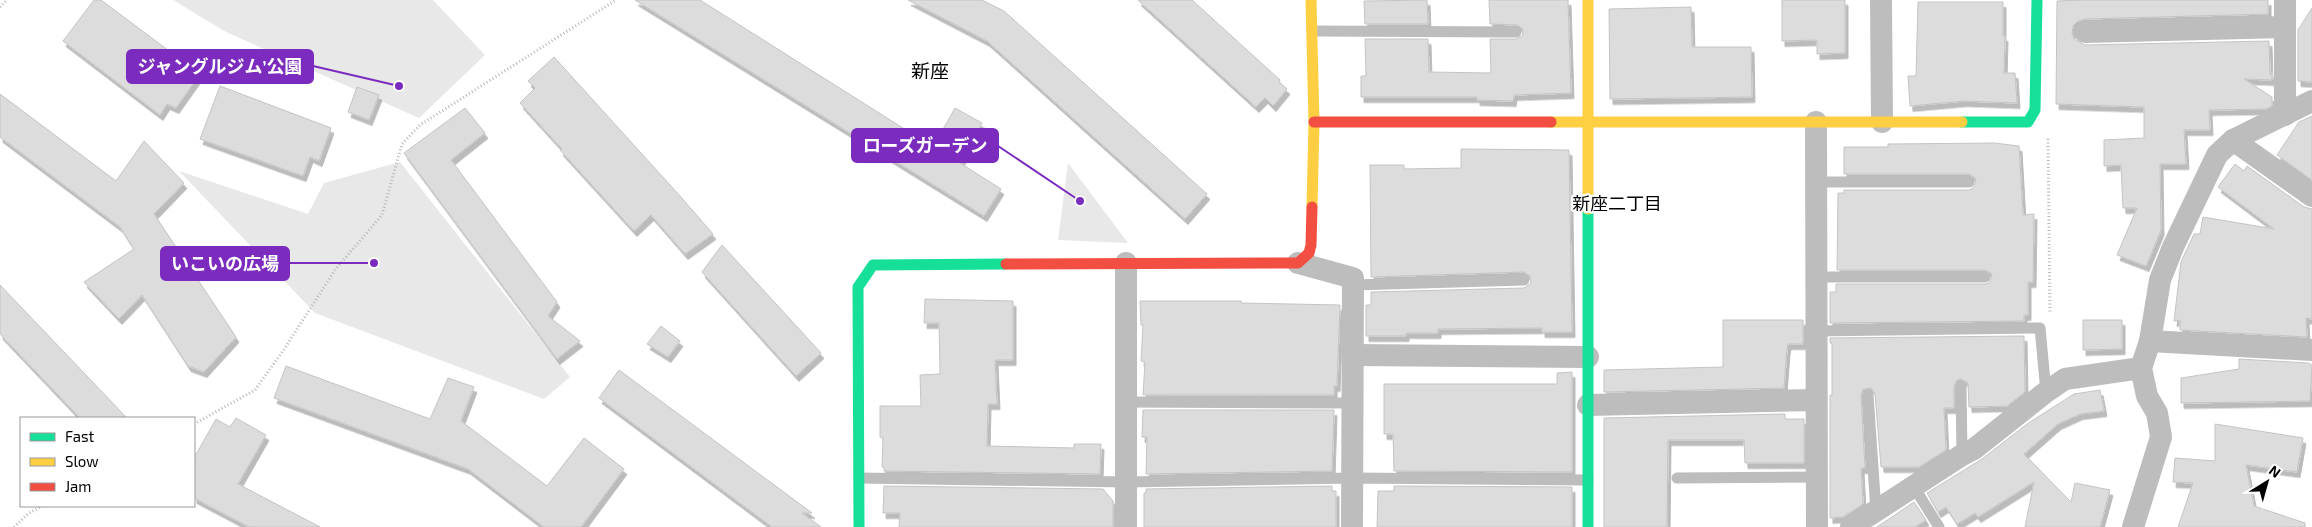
<svg xmlns="http://www.w3.org/2000/svg" width="2312" height="527" viewBox="0 0 2312 527" font-family="'Exo 2','Noto Sans JP',sans-serif">
<defs>
<filter id="shadow"><feDropShadow dx="3" dy="5.5" stdDeviation="0" flood-color="#0004"/></filter>
</defs>
<rect width="100%" height="100%" fill="#fff"/>
<!-- green -->
<g fill="#e8e8e8">
<path d="M173 0H433L485 55 419 118 226 32Z"/>
<path d="M400 162 570 377 544 399 315 313 179 171 308 214 324 183Z"/>
<path d="M1068 163 1128 243 1058 240Z"/>
</g>
<!-- building -->
<g fill="#dcdcdc" stroke="#c4c4c4" filter="url(#shadow)">
<path d="M94 0H101L200 74 176 108 167 104 160 115 63 41Z"/>
<path d="M635 0H700L933 147 955 108 982 123 960 163 1001 189 984 216Z"/>
<path d="M908 0H982L1004 11 1207 194 1185 219 987 41Z"/>
<path d="M1138 0H1192L1280 80 1279 82 1287 89 1273 106 1265 98 1256 107Z"/>
<path d="M1427 0 1428 24H1365L1364 1Z"/>
<path d="M1489 0H1568L1571 93 1514 95 1513 101 1477 100V97H1361V76H1366L1365 39H1428L1429 72 1491 73 1490 39H1516L1522 36 1523 32 1522 28 1517 25 1490 24Z"/>
<path d="M1782 0H1845V53L1817 54V40L1782 41Z"/>
<path d="M2084 0H2268V14L2085 19 2078 21 2073 26 2072 33 2074 39 2085 45 2269 41 2270 75 2272 71V80L2244 79 2272 97V106L2266 109 2209 110 2210 130H2184L2186 164H2160L2161 230 2146 266 2117 255 2137 208H2123L2121 165 2104 166V140L2144 138V107L2056 104 2057 1Z"/>
<path d="M1918 2H2003V36H2005L2004 73H2015L2017 103 1964 101 1910 106 1908 76H1916Z"/>
<path d="M1691 7 1692 47H1751L1752 97 1610 99 1609 9Z"/>
<path d="M2312 8V82L2298 81V30Z"/>
<path d="M554 57 680 196 713 234 685 254 651 215 634 231 560 150 562 149 520 103 535 88 528 81Z"/>
<path d="M220 86 331 128 319 161 310 157 303 176 200 139Z"/>
<path d="M357 87 379 95 369 120 348 112Z"/>
<path d="M0 94 116 181 144 141 184 183 154 214 236 337 204 372 188 366 142 295 119 319 84 282 134 249 120 227 0 137Z"/>
<path d="M465 108 485 133 451 160 557 302 548 316 580 341 557 359 404 153Z"/>
<path d="M2312 116V180L2277 155 2299 122Z"/>
<path d="M1994 143 2019 146 2023 215 2034 214 2033 282H2028V315H2024V321L1830 323V292H1836V284H1985L1989 283 1992 277 1991 273 1985 270H1837L1838 193H1844V190H1969L1973 188 1976 182 1975 178 1969 174H1844V147H1888V144Z"/>
<path d="M1461 149 1569 150 1572 332H1542V328L1438 329V333H1406V336H1366V305H1371V292L1524 288 1531 283 1530 276 1524 272 1371 277 1370 165H1404V169L1461 168Z"/>
<path d="M2235 164 2244 171 2247 166 2304 207 2312 209V319L2306 318 2307 337 2180 330V320L2174 321 2181 262 2194 234H2200L2203 217 2274 229 2218 187Z"/>
<path d="M722 245 821 353 796 376 702 272Z"/>
<path d="M0 285 127 418H80L0 334Z"/>
<path d="M925 299 1013 301V360H995L997 404H988L987 446 1074 448V444H1101L1100 474 884 471V467H882L883 438 880 437V406H921L920 375 940 374 939 323H924Z"/>
<path d="M1140 301H1241V303L1340 305 1337 386H1334V395H1143L1145 362 1141 361 1143 325H1141Z"/>
<path d="M1723 320H1803V344H1788L1787 349 1784 388 1604 392V370L1723 367Z"/>
<path d="M2083 320H2122V349L2083 350Z"/>
<path d="M661 326 680 341 668 357 647 344Z"/>
<path d="M2024 336 2025 392 2007 406 1969 407 1968 383 1961 379 1957 380 1954 386V408H1944L1946 450 1919 467H1881L1875 394 1871 388 1863 389 1861 396 1865 468H1861L1863 504 1843 517 1830 518V395H1832V343H1830V338Z"/>
<path d="M2239 359 2308 363 2312 365 2310 401 2181 403V378L2239 369Z"/>
<path d="M286 366 430 419 448 378 474 387 461 421 547 486 584 438 624 469 581 527H544L468 469 274 398Z"/>
<path d="M619 370 812 513H802L821 527H772L599 398Z"/>
<path d="M1572 372V472L1394 471 1393 434H1384V384H1557V373Z"/>
<path d="M2100 390 2104 411 2080 414 2058 424 2024 454 2071 502 2075 483 2110 490 2100 527H2025L2034 482 1978 517 1975 513 1957 524 1946 507 1938 512 1927 493 1982 459 2027 424 2074 394Z"/>
<path d="M1143 410H1334L1332 471 1146 474 1147 437H1142Z"/>
<path d="M1785 414V419H1804V463H1745L1744 440H1668L1667 527H1604V418Z"/>
<path d="M236 418 266 435 238 484 320 527H249L194 498V458L216 419 230 427Z"/>
<path d="M2215 424 2303 438 2297 472 2246 465 2254 506 2305 523V527H2178L2193 483 2173 482 2175 458 2215 461Z"/>
<path d="M884 486 1103 489 1113 501V527H899L900 513H883Z"/>
<path d="M1332 486V491H1336V527H1144V493H1146V489Z"/>
<path d="M1394 486 1572 487V527H1377L1378 491H1394Z"/>
<path d="M1914 502 1926 520 1915 527H1877Z"/>
</g>
<g fill="none" stroke-linecap="round" stroke-linejoin="round">
<!-- path -->
<g stroke="#b8b8b8" stroke-width="3" stroke-dasharray="1 2.5" stroke-linecap="butt">
<path d="M0 7 7 0"/>
<path d="M2048 139 2050 313"/>
<path d="M194 424 255 390 283 351 335 270 382 215 402 144 420 125 616 0"/>
<path d="M14 527 29 513 42 506"/>
</g>
<!-- lane -->
<g stroke="#bdbdbd" stroke-width="11">
<path d="M1312 31 1516 32"/>
<path d="M1816 182H1969"/>
<path d="M1816 277H1985"/>
<path d="M1353 285 1524 280"/>
<path d="M1816 331 2040 328 2046 392"/>
<path d="M1961 386 1962 455"/>
<path d="M1868 395 1876 511"/>
<path d="M1126 402 1353 403"/>
<path d="M860 478 1126 482 1352 478 1588 480"/>
<path d="M1677 478 1817 477"/>
<path d="M1914 487 1939 527"/>
</g>
<!-- street -->
<g stroke="#bdbdbd" stroke-width="22">
<path d="M1881 0 1882 122"/>
<path d="M2085 32 2285 27"/>
<path d="M2285 115V0"/>
<path d="M1816 122 1817 527"/>
<path d="M2233 140 2312 196"/>
<path d="M1298 263 1353 278 1352 527"/>
<path d="M2150 341 2312 350"/>
<path d="M1354 355 1588 357"/>
<path d="M1588 405 1816 400"/>
<path d="M1126 527V263"/>
<path d="M1851 527 1962 455 1974 449 2046 392 2065 379 2141 368"/>
<path d="M2133 527 2161 437 2157 413 2147 396 2141 368 2150 341 2160 280 2173 247 2217 155 2233 140 2312 101"/>
</g>
<!-- fast -->
<g stroke="#16e098" stroke-width="11">
<path d="M1962 122H2028L2035 110 2037 0"/>
<path d="M1588 209V527"/>
<path d="M859 527 858 287 873 265 1006 264"/>
</g>
<!-- slow -->
<g stroke="#ffcf43" stroke-width="11">
<path d="M1311 0 1314 122 1312 207"/>
<path d="M1588 0V209"/>
<path d="M1551 122H1962"/>
</g>
<!-- jam -->
<g stroke="#f24e42" stroke-width="11">
<path d="M1314 122H1551"/>
<path d="M1006 264 1298 263 1309 253 1311 245 1312 207"/>
</g>
</g>
<g text-anchor="middle" dominant-baseline="central" stroke-width="4.5" stroke-linejoin="round" paint-order="stroke">
<!-- neighbourhood labels -->
<g font-size="18" fill="#000" stroke="#fff">
<text x="1617" y="203">新座二丁目</text>
</g>
<!-- quarter labels -->
<g font-size="19" fill="#000" stroke="#fff">
<text x="930" y="70">新座</text>
</g>
</g>
<!-- callouts -->
<path fill="none" stroke="#7b2cbf" stroke-width="2" d="M399 86L313 66M1080 201L998 146M374 263L289 263"/>
<g fill="#7b2cbf" stroke="#fff" stroke-width="2">
<circle cx="399" cy="86" r="5"/>
<circle cx="1080" cy="201" r="5"/>
<circle cx="374" cy="263" r="5"/>
</g>
<g fill="#7b2cbf" stroke="#7b2cbf" stroke-width="2">
<rect x="127" y="50" width="186" height="33" rx="5"/>
<rect x="852" y="129" width="146" height="33" rx="5"/>
<rect x="161" y="247" width="128" height="33" rx="5"/>
</g>
<g font-size="18" text-anchor="middle" font-weight="bold" fill="#fff">
<text x="220" y="73">ジャングルジム’公園</text>
<text x="925" y="152">ローズガーデン</text>
<text x="225" y="270">いこいの広場</text>
</g>
<!-- legend -->
<rect x="20" y="417" width="175" height="90" fill="#ffffff" stroke="#999999"/>
<rect x="30" y="433" width="25" height="8" fill="#16e098" stroke="#999999"/>
<text x="65" y="442" font-size="15" fill="#000000">Fast</text>
<rect x="30" y="458" width="25" height="8" fill="#ffcf43" stroke="#999999"/>
<text x="65" y="467" font-size="15" fill="#000000">Slow</text>
<rect x="30" y="483" width="25" height="8" fill="#f24e42" stroke="#999999"/>
<text x="65" y="492" font-size="15" fill="#000000">Jam</text>
<!-- north arrow -->
<g transform="translate(2267 482) rotate(37)" stroke="#ffffff" stroke-width="4" paint-order="stroke">
<path d="M0-4L9 19L0 12L-9 19Z" fill="#000000"/>
<text y="-8" font-size="14" font-weight="bold" text-anchor="middle" fill="#000000">N</text>
</g>
</svg>
